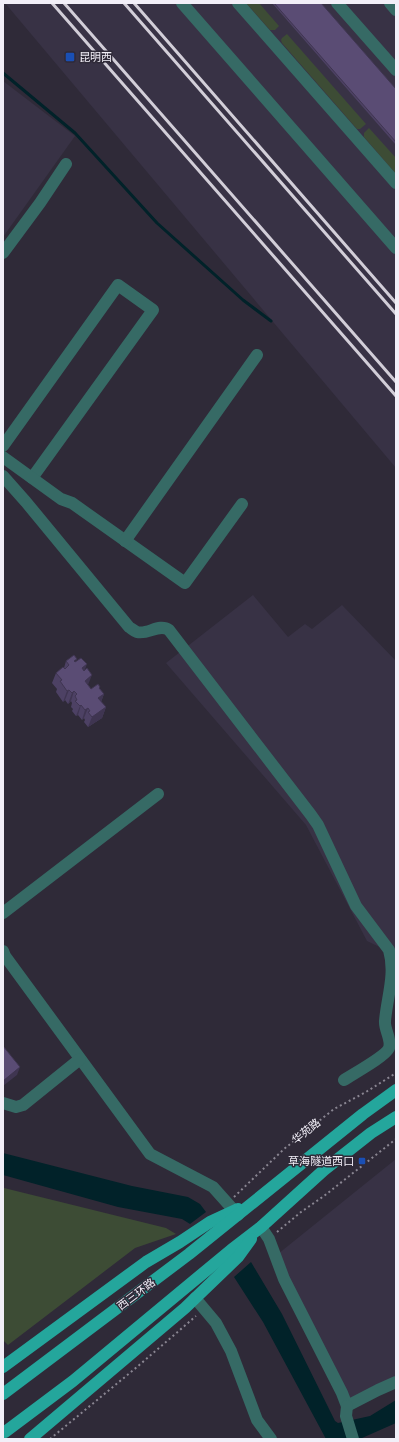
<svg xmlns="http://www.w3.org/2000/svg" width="399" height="1442" viewBox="0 0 399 1442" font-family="'PT Sans','Noto Sans SC',sans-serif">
<rect width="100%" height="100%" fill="#2f2a38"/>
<!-- built -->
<g fill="#383245">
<path d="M5 3H396V468Z"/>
<path d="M3 81 75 136 3 237Z"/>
<path d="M253 595 288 637 305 624 312 629 342 605 396 661V955L367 941 306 825 166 663Z"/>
<path d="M396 1159V1382L354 1402 341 1389 278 1254Z"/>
</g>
<!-- green -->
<g fill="#3d4c35">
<path d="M246 3H259L279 26 275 30H270Z"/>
<path d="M287 34 366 124 360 129H357L282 43 281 40 282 38Z"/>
<path d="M369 128 396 158V174L364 137V133Z"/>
<path d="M4 1188 166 1228 176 1234 135 1248 8 1345 3 1340V1189Z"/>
</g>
<!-- water -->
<g fill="#012229">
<path d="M3 1153 132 1186 188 1197 200 1204 206 1212 190 1224 182 1219 118 1207 3 1175Z"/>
<path d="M251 1262 282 1314 335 1421 338 1423 370 1416 396 1400V1423L362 1438 355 1439H326L263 1322 234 1277Z"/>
</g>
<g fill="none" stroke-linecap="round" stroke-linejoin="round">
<!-- stream -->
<path stroke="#012229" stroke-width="3" d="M3 73 75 133 157 223 243 300 271 321"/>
<!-- path -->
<g stroke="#8a8692" stroke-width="2" stroke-dasharray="2 3" stroke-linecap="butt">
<path d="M234 1197 284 1149 334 1109 366 1092 396 1073"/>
<path d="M277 1232 301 1212 324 1196 396 1139"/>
<path d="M50 1439 137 1367 196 1316"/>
</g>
<!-- minor -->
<g stroke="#366a65" stroke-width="12">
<path d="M182 3 396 248"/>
<path d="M238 3 396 183"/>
<path d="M337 3 396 70"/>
<path d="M390 3 396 10"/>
<path d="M3 253 40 203 66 164"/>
<path d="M3 446 118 285 153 310 32 478"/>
<path d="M3 457 61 499 72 503 185 583 242 504"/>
<path d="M3 476 26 502 129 627C131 628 134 631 137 632 148 635 159 623 169 630L311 815 318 825 356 906 389 950C396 974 387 997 385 1021 384 1029 392 1040 389 1048 386 1056 353 1074 344 1080"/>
<path d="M125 541 257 355"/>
<path d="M3 913 158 794"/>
<path d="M3 951 5 956 150 1154 213 1187 238 1215"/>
<path d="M3 1103 16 1107 23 1105 80 1059"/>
<path d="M261 1227 269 1239 284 1279 342 1393 347 1406 378 1390 396 1382"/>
<path d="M195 1298 216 1323 231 1351 257 1420 271 1439"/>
<path d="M347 1406 346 1416 353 1439"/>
</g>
<!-- major -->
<g stroke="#24a69c" stroke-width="12">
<path d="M3 1367 146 1262 180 1242 210 1222 238 1209"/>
<path d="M3 1394 189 1254 363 1114 396 1090"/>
<path d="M5 1432 73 1381 231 1250 261 1227 324 1170 371 1133 396 1117"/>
<path d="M30 1439 185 1308 238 1257 251 1239"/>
</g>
<!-- rail -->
<g stroke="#d2ced8" stroke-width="3">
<path d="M52 3 396 396"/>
<path d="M64 3 396 382"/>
<path d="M124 3 396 314"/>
<path d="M134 3 396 303"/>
</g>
</g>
<!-- wall -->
<g fill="#4d4164">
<path d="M272 3H321L396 89V145Z"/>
<path d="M66 661 76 662 84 671 88 685 91 689 99 688 104 694 101 702 106 707 102 718 88 727 84 722 85 720 84 718 82 720 78 715 76 716 72 711 73 709 71 707 72 703 71 701 68 704 65 700 63 702 56 692 57 689 52 683 56 673 64 668Z"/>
</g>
<!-- shaded-wall -->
<g fill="#3f3551">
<path d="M87 664 83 675 82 668Z"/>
<path d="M92 675 88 685 81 691 85 681Z"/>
<path d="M69 690 65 700 63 702 67 691Z"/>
<path d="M74 691 71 701 68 704 72 693Z"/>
<path d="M104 694 100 704 98 698Z"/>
<path d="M81 705 78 715 76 716 80 706Z"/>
<path d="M106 707 102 718 88 727 92 717Z"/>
<path d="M88 708 84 718 82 720 85 710Z"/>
<path d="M20 1067 17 1075 3 1086V1081Z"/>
</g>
<!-- building -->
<g fill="#5a4c74" stroke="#3f3551">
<path d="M274 3H321L396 89V142Z"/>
<path d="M74 655 77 659 74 661 75 662 81 658 87 664 82 668 84 671 87 668 92 675 85 681 91 689 98 684 100 687 99 688 104 694 98 698 106 707 92 717 88 712 90 711 88 708 85 710 81 705 80 706 75 701 77 700 75 696 77 694 74 691 72 693 69 690 67 691 60 681 62 680 56 673 63 667 65 669 69 665 66 661Z"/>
<path d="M3 1046 20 1067 3 1081Z"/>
</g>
<!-- markers -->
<g fill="#1a4fb4" stroke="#2f2a38" stroke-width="1.5">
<rect x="65" y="52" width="10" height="10" rx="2"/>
<rect x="358" y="1157" width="8" height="8" rx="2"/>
</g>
<g text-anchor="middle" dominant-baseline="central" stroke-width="3" stroke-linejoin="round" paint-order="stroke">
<!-- poi labels -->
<g font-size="11" fill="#f2eff8" stroke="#2f2a38" text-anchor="start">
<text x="79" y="57">昆明西</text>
<text x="354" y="1161" text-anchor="end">草海隧道西口</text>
</g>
<!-- street labels -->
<g font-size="11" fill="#f2eff8" stroke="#2f2a38">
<text transform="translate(306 1131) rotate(-39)">华苑路</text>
<text transform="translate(136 1294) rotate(-37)">西三环路</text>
</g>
</g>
<!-- border -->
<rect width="399" height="1442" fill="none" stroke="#f2eff8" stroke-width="8"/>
</svg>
